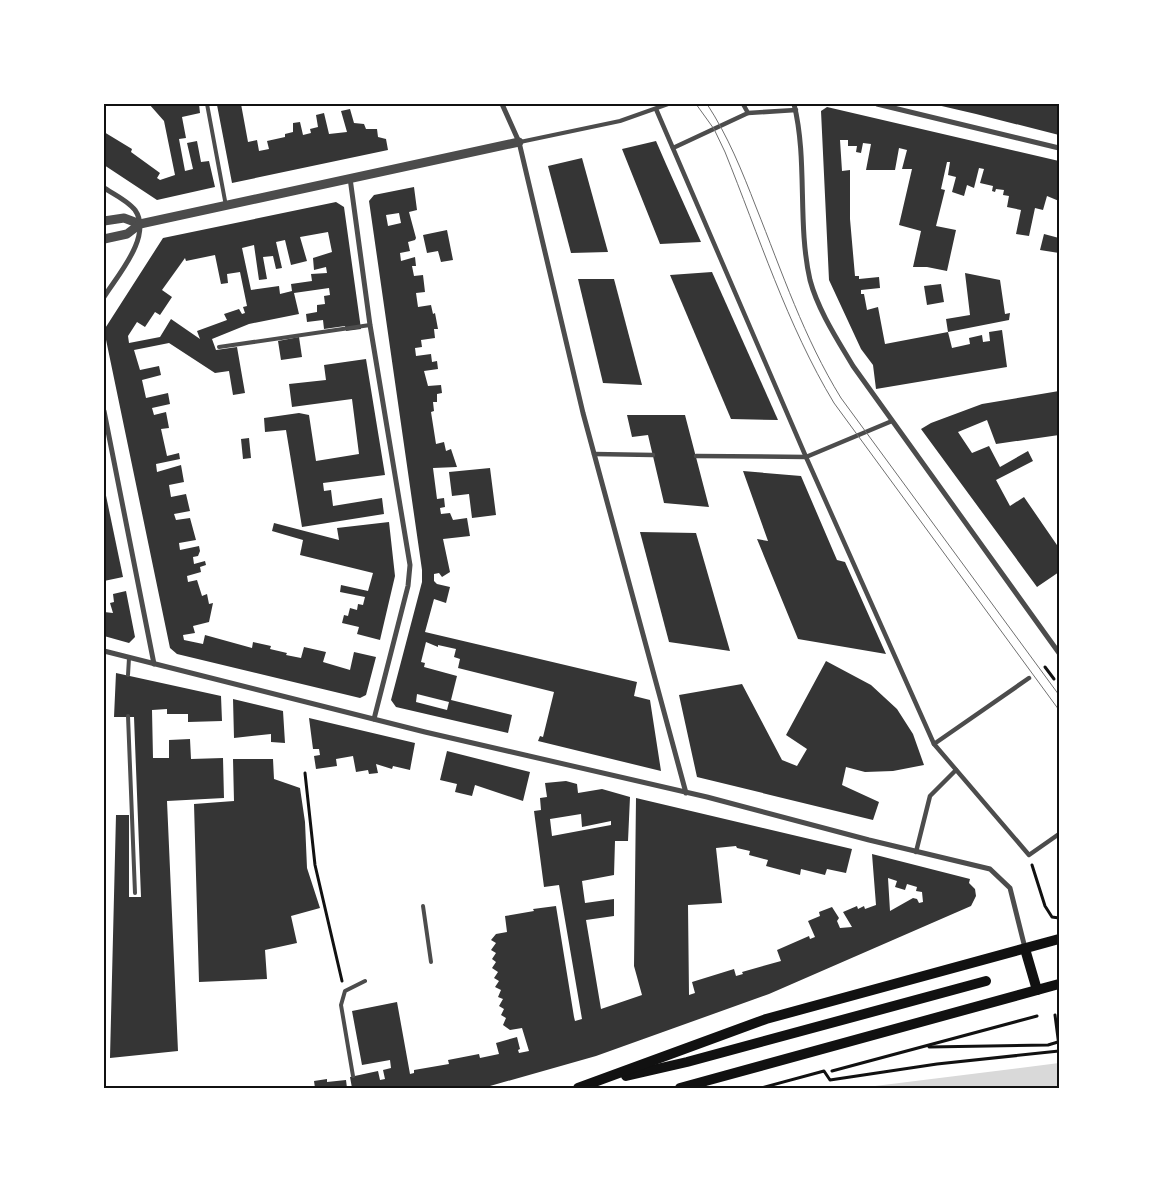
<svg xmlns="http://www.w3.org/2000/svg" width="1163" height="1192" viewBox="0 0 1163 1192" font-family="'Exo 2',sans-serif">
<rect width="100%" height="100%" fill="#fff"/>
<!-- water -->
<path fill="#d9d9d9" d="M1059 1063V1088H859Z"/>
<!-- building -->
<g fill="#353535" fill-rule="evenodd">
<path d="M149 104H199L200 113 182 117 186 138 179 139 185 171 193 169 187 143 197 141 201 162 209 161 215 187 157 200 104 165V132L132 149 131 152 160 173 157 178 160 180 175 175 164 121Z"/>
<path d="M220 104H241L248 142 257 140 259 151 269 149 267 141 285 137V134L293 132V123L300 122 303 135 311 133 310 129 318 127 316 115 324 113 329 134 347 132 341 111 350 109 354 123 364 124 366 129H377L378 137 386 139 388 150 232 183 217 105Z"/>
<path d="M933 104 1059 106V135L976 114Z"/>
<path d="M827 107 1059 161V201L1047 196 1043 210 1035 208 1029 236 1016 234 1021 210 1007 207 1009 196 1003 195 1004 190 996 189 995 192 992 191 993 186 980 183 984 169 979 168 974 188 967 185 964 196 952 192 956 177 948 175 950 162H947L941 189 945 190 936 226 956 230 947 271 927 267H913L921 231 899 225 912 169H902L907 150 899 148 895 170H866L871 144 863 143 861 153 856 152 857 146H848V140H840L842 171 850 170V219L855 276H859V279L879 277 880 288 861 290V294H864L867 310 878 307 885 344 948 332 952 348 970 344 969 338 982 335 983 342 990 341 989 332 1002 330 1007 367 876 389 873 365 861 349 829 280 821 111Z"/>
<path d="M656 141 666 164 701 242 660 244 622 149Z"/>
<path d="M582 158 608 252 571 253 548 166Z"/>
<path d="M414 187 417 210 409 212 416 238 415 240 408 242 410 251 400 253 401 261 415 257 416 266H412L414 276 423 275 425 292 416 293 418 307 431 305 433 314 435 313 438 329H434L435 338 421 340 422 347 415 348 416 356 431 354 432 362 437 361 438 369 424 371 428 386 441 385 442 393 437 394V402H433L434 411 431 412 436 444 444 442 446 451 451 449 457 467 433 468 437 499 444 498 445 507 440 508 441 514 450 513 453 520 467 518 470 536 443 539 450 572 442 577 439 573 434 574V581L437 584 450 587 446 603 434 599 425 632 637 682 634 696 650 700 661 771 538 741 540 736 543 737 554 692 458 668 460 659 454 657 456 649 438 645V647L426 642 421 662 425 663 424 667 457 676 451 700 512 715 508 733 396 707 391 700 422 582V570L369 201 374 195ZM399 213 401 223 388 226 386 215ZM417 694 449 702 447 710 416 702Z"/>
<path d="M336 202 344 207 361 329 346 331 345 326 324 329 323 320 307 322 306 314 317 312V305L325 304 324 296 330 295 329 288 294 293 299 314 249 324 212 339 216 350 237 347 245 393 233 395 229 371 215 373 169 343 134 350 140 370 159 366 161 375 142 380 146 398 168 393 170 404 152 408 154 415 166 412 169 428 161 429 167 456 179 453 180 459 156 464 157 472 181 465 184 482 169 485 171 497 186 494 190 511 174 514 176 520 190 518 196 540 179 543 180 550 199 546 200 551 198 556 193 557 194 564 205 561 206 565 200 567 201 572 187 576 188 582 197 580 202 596 207 594 209 604 213 603 209 622 193 626 195 633 183 635 184 640 203 644 205 635 252 648 253 642 271 646 270 649 287 653 286 655 301 658 304 647 326 652 323 662 350 670 354 652 376 657 366 695 360 698 177 654 170 648 104 330 163 238ZM328 232 332 252 313 258 314 270 326 267 327 273 311 274 312 281 291 284 292 291 280 294 279 286 251 290 242 248 254 245 259 280 267 279 263 257 273 256 276 269 282 268 276 242 285 240 291 265 307 261 300 237ZM215 255 221 284 228 283 227 274 240 272 247 306 243 307 245 313 242 314 239 309 224 314 227 320 197 331 200 339 171 319 160 337 129 343 128 336 137 322 145 327 155 312 160 315 172 297 162 290 185 258 186 261Z"/>
<path d="M447 230 453 260 441 262 438 251 427 253 423 235Z"/>
<path d="M1044 234 1059 238V253L1040 250Z"/>
<path d="M712 272 778 420 731 419 670 275Z"/>
<path d="M965 273 1000 280 1005 314 1010 313 1009 320 948 332 946 319 970 315Z"/>
<path d="M578 279H614L642 385 603 383Z"/>
<path d="M941 284 944 302 927 305 924 286Z"/>
<path d="M299 337 302 357 281 360 278 341Z"/>
<path d="M366 359 385 475 323 483 324 491 331 490 333 506 382 498 384 514 302 527 286 430 265 432 264 418 299 413 309 415 316 461 359 454 352 399 292 407 289 384 326 380 324 365Z"/>
<path d="M1059 391V435L996 444 987 420 958 432 972 453 989 446 1000 467 1028 451 1033 461 996 480 1010 506 1024 497 1059 548V572L1037 587 921 429 931 423 982 404Z"/>
<path d="M627 415H685L709 507 664 503 648 435 632 437Z"/>
<path d="M249 438 251 458 243 459 241 439Z"/>
<path d="M490 468 496 515 472 518 469 494 452 496 449 472Z"/>
<path d="M743 471 801 476 837 560 845 562 886 654 798 639 757 539 768 541Z"/>
<path d="M104 486 123 577 104 581Z"/>
<path d="M389 522 395 576 380 640 357 634 359 627 342 623 344 615 348 616 350 608 357 610 358 604 363 605 365 597 340 592 341 585 368 591 373 573 300 555 303 540 272 531 274 523 339 540 337 528Z"/>
<path d="M640 532 696 533 730 651 669 642Z"/>
<path d="M126 591 135 637 129 643 104 636V612L113 613 110 603 114 602 113 594Z"/>
<path d="M826 661 871 685 897 709 913 734 924 765 893 771 865 772 846 767 842 785 879 802 873 820 697 777 679 695 742 684 782 760 797 766 807 749 786 735Z"/>
<path d="M116 673 221 696 222 721 188 722V714H167V709L152 710 153 758H169V740L190 739 191 759 223 758 224 798 167 801 178 1051 110 1058 116 815H129V897H141L134 717H114Z"/>
<path d="M233 699 283 711 285 743 271 742V734L234 738Z"/>
<path d="M309 718 415 743 410 770 393 766 392 769 376 764 378 773 369 774 368 770 356 772 353 756 336 759 337 766 316 769 314 756 320 755 319 749H313Z"/>
<path d="M447 751 530 772 523 801 475 785 472 796 455 792 457 784 440 780Z"/>
<path d="M233 759H273L274 779 300 788 305 822 307 868 320 908 291 916 297 943 265 950 267 979 199 982 194 804 234 801Z"/>
<path d="M566 781 577 784 578 793 602 789 630 797 628 841H615L614 875 582 881 585 903 614 899V916L586 920 601 1009 642 995 634 966 636 798 852 849 846 873 827 869 825 875 801 869 800 875 766 866 768 860 749 855 750 851 737 848 736 846 716 848 722 903 688 905 689 995 695 993 692 982 734 969 736 976 743 974 742 972 781 961 777 950 809 936 810 939 815 937 808 921 820 916 819 912 832 907 839 918 837 921 840 928 852 927 843 912 857 906 858 909 864 906 865 909 876 905 872 854 970 879 969 883 975 889 976 896 971 906 769 994 596 1056 483 1088H352L350 1077 378 1071 380 1080 385 1079 383 1070 391 1068 390 1060 362 1065 352 1011 397 1002 410 1074 414 1073V1070L449 1064 448 1060 479 1054 480 1058 499 1054 496 1043 517 1037 520 1049 518 1050 519 1053 529 1051 522 1028 510 1030 503 1025 506 1018 501 1015 504 1009 499 1006 503 999 498 997 501 990 495 987 499 981 494 978 498 972 492 968 496 962 492 959 496 953 491 950 496 943 491 940 496 934 507 932 505 916 534 911 533 909 556 906 574 1017 575 1021 582 1019 559 885 544 887 534 811 541 810 540 798 547 797 545 783ZM581 814 582 827 611 821V825L552 836 550 819ZM888 878 897 881 895 887 905 890 907 884 917 887 916 891 922 892 923 902 919 903 917 899 913 898 890 911Z"/>
<path d="M327 1079V1082L346 1080 347 1088H315L314 1081Z"/>
</g>
<g fill="none" stroke-linecap="round" stroke-linejoin="round">
<!-- path -->
<g stroke="#111" stroke-width="3">
<path d="M1045 667 1054 679"/>
<path d="M305 773 315 865 342 981"/>
<path d="M1032 865 1045 906 1052 917 1059 918"/>
<path d="M1055 1015 1059 1046"/>
<path d="M929 1047 1048 1045 1058 1042"/>
<path d="M832 1071 1037 1016"/>
<path d="M761 1088 824 1071 830 1080 937 1064 1059 1051"/>
</g>
<!-- service -->
<g stroke="#4c4c4c" stroke-width="4">
<path d="M207 104 226 206"/>
<path d="M520 142 620 121 668 104"/>
<path d="M219 347 370 325"/>
<path d="M128 675 129 658"/>
<path d="M128 716 135 893"/>
<path d="M423 906 431 962"/>
<path d="M353 1076 341 1005 345 991 365 981"/>
</g>
<!-- pedestrian -->
<g stroke="#4c4c4c" stroke-width="4.5">
<path d="M656 109 806 457 934 744 1029 855 1059 834"/>
<path d="M748 113 796 110"/>
<path d="M673 148 748 113 743 104"/>
<path d="M594 454 653 455"/>
<path d="M696 456 806 457 892 421"/>
<path d="M934 744 1029 678"/>
<path d="M916 852 930 796 956 770"/>
</g>
<!-- minor -->
<g stroke="#4c4c4c" stroke-width="5">
<path d="M502 104 519 142 583 413 686 793"/>
<path d="M794 104C808 161 797 223 810 280 818 310 837 339 853 366L1059 653"/>
<path d="M877 104 1059 148"/>
<path d="M350 178 370 325 410 565 408 586 374 719"/>
<path d="M104 188C114 194 128 201 135 210 153 236 117 276 104 297"/>
<path d="M104 411 154 664"/>
<path d="M104 651 425 732 707 797 869 840 990 869 1010 888 1025 948"/>
</g>
<!-- tertiary -->
<g stroke="#4c4c4c" stroke-width="9">
<path d="M104 221 124 218 140 224"/>
<path d="M104 239 127 234 140 224 519 142"/>
</g>
<!-- secondary -->
<g stroke="#111" stroke-width="10">
<path d="M1025 949 1037 990"/>
<path d="M626 1076 687 1062 986 981"/>
<path d="M578 1088 766 1019 1059 939"/>
<path d="M680 1088 1059 984"/>
</g>
<!-- tram -->
<g stroke="#707070" stroke-width="1">
<path d="M696 104 714 129 725 152C759 236 787 325 834 403L1059 710"/>
<path d="M707 104C728 136 742 171 756 207 782 272 804 338 841 398L1059 695"/>
</g>
</g>
<!-- border -->
<rect width="1163" height="1192" fill="none" stroke="#ffffff" stroke-width="210"/>
<rect x="105" y="105" width="953" height="982" fill="none" stroke="#111" stroke-width="2"/>
</svg>
